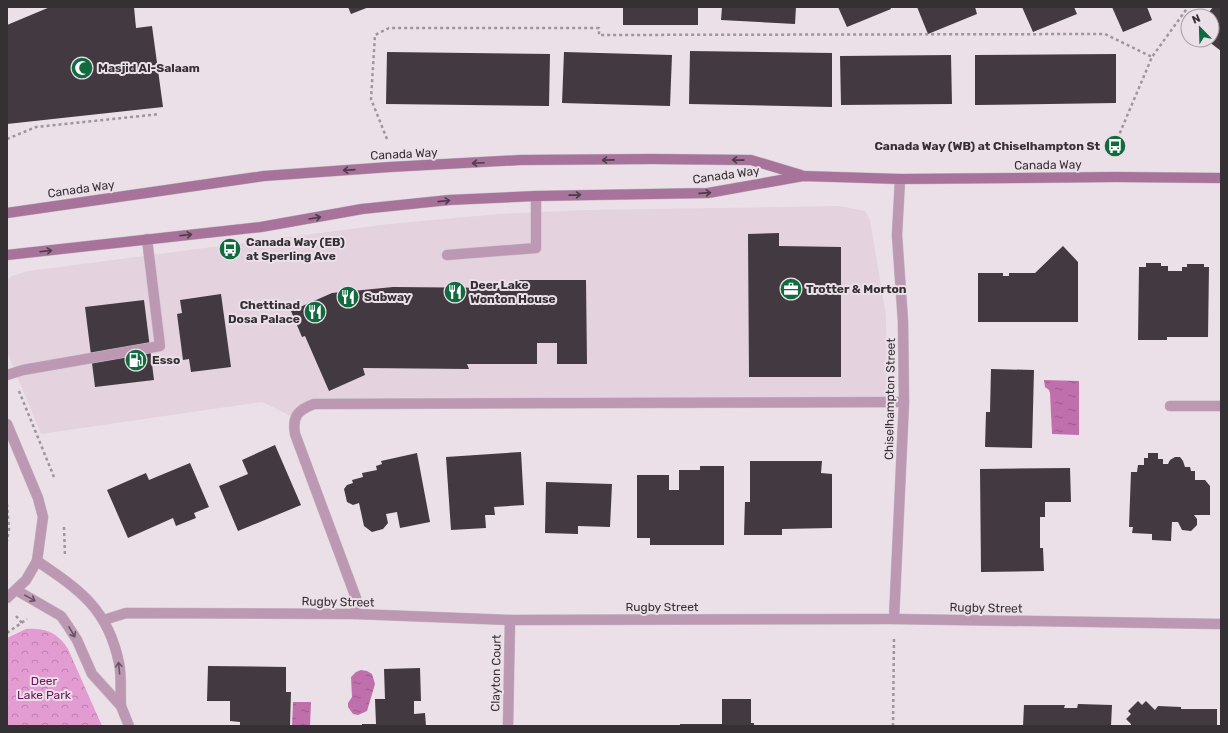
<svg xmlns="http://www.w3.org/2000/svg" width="1228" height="733" viewBox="0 0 1228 733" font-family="Rubik,sans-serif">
<defs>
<pattern id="park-crowns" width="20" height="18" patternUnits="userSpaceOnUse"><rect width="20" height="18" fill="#e39cd2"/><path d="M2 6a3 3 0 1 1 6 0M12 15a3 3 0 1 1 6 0" fill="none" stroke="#b980ab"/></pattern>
<pattern id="water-ripples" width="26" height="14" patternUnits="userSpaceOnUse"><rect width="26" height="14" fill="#be6fac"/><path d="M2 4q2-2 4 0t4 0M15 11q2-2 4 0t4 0" fill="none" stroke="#9b5c8d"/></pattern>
</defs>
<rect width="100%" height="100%" fill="#ebe0e8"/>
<!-- built -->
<path fill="#e4d3df" d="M839 206 865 211 870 220 886 315 887 402 314 404 295 418 262 402 41 434 7 352V280L12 276 28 271 389 224 498 214 587 210Z"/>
<!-- park -->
<path fill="url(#park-crowns)" d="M26 629C45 628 57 632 68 649L102 726H7V638Z"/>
<!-- water -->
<g fill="url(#water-ripples)">
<path d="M1044 380 1079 381V435L1052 434 1050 393 1049 390 1045 387Z"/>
<path d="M361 670 367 671 372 674 375 684 367 711 358 715 353 714 348 707V703L352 697 351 677 356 672Z"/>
<path d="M293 702H311L310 726H292Z"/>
</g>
<!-- building -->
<g fill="#423a40">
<path d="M50 7H134L136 28 152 26 163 107 7 124V25Z"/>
<path d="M348 7H369L351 14Z"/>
<rect x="623" y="7" width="75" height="18"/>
<path d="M722 7H796L795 24 721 20Z"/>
<path d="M838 7H890L891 9 847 27Z"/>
<path d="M917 7H975L977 14 928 34Z"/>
<path d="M1022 7H1074L1077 14 1033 32Z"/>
<path d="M1112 7H1147L1152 20 1123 32Z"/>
<path d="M1213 7H1221V51L1208 41V40H1212V16H1206Z"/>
<path d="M690 51 832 53V107L689 104Z"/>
<path d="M387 52 550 54 549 106 386 104Z"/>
<path d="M564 52 672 55 670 106 562 103Z"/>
<path d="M1116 54V103L975 105V55Z"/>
<path d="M951 55 952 104 841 105 840 56Z"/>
<path d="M779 233V246L841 247V377H749L748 234Z"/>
<path d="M1063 246 1078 262V322H978V273H1003V276H1009V273H1035Z"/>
<path d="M1146 263H1161V266H1168V271H1182V267H1187V264H1204V267H1209L1208 337H1167V340H1138L1139 267H1146Z"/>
<path d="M516 280H586L587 364H557V343H537V364H467L469 369 363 368 365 375 329 391 305 336 302 337 291 311 332 293 393 287 516 288Z"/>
<path d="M221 294 231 367 191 372 189 359 183 360 177 314 182 313 180 300Z"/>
<path d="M144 300 154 380 95 387 85 307Z"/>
<path d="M991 369 1034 370 1032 448 985 447 986 412H990Z"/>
<path d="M275 445 301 505 238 531 219 486 248 474 242 460Z"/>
<path d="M521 452 524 505 494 507 495 515H485L486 528 451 530 446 457Z"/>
<path d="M417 453 430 522 400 528 397 512 386 514 388 523 383 529 372 532 364 526 359 503 353 505 347 502 344 489 347 485 353 483 352 480 363 477 362 473 377 470 376 466 382 464 381 461Z"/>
<path d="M1148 453H1158V459H1163V464H1168L1170 460 1175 457H1180L1183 461 1185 467H1190L1191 471H1195V480H1205L1210 486V515H1194L1197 519V525L1191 531 1182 530 1178 522H1172L1171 541 1152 540V534L1132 533 1133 527H1129L1131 472H1137L1138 465H1144V458H1148Z"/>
<path d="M750 461H822L821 473 832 474V528L782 529V535H744L745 502H750Z"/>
<path d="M190 463 209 507 194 513 196 518 176 526 173 518 128 538 107 490 146 473 149 480Z"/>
<path d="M700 466H724V545H650V538H637V475H669V490H679V470H700Z"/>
<path d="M1070 468 1071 502H1045V517H1040V548H1043L1044 571 981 572 980 469Z"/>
<path d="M546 482 612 484 610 527 578 526V534L545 533Z"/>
<path d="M208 666 286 667V692H291L290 726H240V722L230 721V701H207Z"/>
<path d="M420 668 421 701H414V714L425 713 426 726H362V724H376L375 699H385L384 669Z"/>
<path d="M722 699H751V723H754V726H680V724H722Z"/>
<path d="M1138 701 1142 705 1146 701 1155 710 1158 706 1181 707V709H1217V726H1131V724L1126 719 1131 714 1128 711Z"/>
<path d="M1078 704 1112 705 1111 726H1023L1024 705H1065L1064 708H1077Z"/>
</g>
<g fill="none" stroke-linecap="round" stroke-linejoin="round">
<!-- service casing -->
<g stroke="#c6bdc4" stroke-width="11">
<g id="service">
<path d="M447 255 536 248V196"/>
<path d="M7 375 23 370 160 346 147 239"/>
<path d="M1170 406H1221"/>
<path d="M355 614 356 598 295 434C292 416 298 410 314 404L904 402"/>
</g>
</g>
<!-- minor casing -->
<g stroke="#c6bdc4" stroke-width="11">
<g id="minor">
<path d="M7 424 38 498 43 517 37 561 26 580 7 598"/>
<path d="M37 561C80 590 108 609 119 663 122 677 120 693 121 706"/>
<path d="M16 590 61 616 68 626 77 640 92 674 121 706 129 726"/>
<path d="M894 619 904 402 903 322 897 235 900 179"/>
<path d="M104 620 126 613 355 614 510 620 894 619 1221 624"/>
<path d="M508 726 510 620"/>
</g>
</g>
<!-- secondary casing -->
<g stroke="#c6bdc4" stroke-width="11">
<g id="secondary">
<path d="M7 213 264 176 390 167 520 160 652 159 751 160 801 175"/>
<path d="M7 255 261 227 362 209 449 200 536 196 708 193 803 176 900 179 1116 177 1221 178"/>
</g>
</g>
<!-- path -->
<g stroke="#9e969c" stroke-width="2.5" stroke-dasharray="3 3" stroke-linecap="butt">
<path d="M7 139 36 127 160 114"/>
<path d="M387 139 371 99 375 35 389 28H599V35L1105 34 1152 57"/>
<path d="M1118 145 1119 135 1152 57 1188 7"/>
<path d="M19 391 54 477"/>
<path d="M7 504 9 529 7 541"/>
<path d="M64 527 65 556"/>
<path d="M16 616 22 623"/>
<path d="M7 633 27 619"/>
<path d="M893 726 894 639"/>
</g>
<!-- service -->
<use href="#service" stroke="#bc98b3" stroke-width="10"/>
<!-- minor -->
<use href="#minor" stroke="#bc98b3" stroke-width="10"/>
<!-- secondary -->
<use href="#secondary" stroke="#a7739b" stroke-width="10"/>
</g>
<!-- one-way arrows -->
<defs><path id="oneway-shaft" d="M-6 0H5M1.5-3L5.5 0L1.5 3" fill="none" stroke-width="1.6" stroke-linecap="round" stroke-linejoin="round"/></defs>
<g stroke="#4b3d48">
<use href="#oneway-shaft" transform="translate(608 160) rotate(179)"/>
<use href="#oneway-shaft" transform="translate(738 160) rotate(-179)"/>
<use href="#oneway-shaft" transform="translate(478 163) rotate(177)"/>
<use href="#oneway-shaft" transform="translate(349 170) rotate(176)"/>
<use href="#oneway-shaft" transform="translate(705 193) rotate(-4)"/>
<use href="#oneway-shaft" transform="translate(575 195) rotate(-1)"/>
<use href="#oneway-shaft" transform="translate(444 201) rotate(-6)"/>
<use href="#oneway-shaft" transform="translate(315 218) rotate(-10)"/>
<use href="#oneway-shaft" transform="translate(186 235) rotate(-6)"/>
<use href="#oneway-shaft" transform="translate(46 251) rotate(-7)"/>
</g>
<g stroke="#645460">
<use href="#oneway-shaft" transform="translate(30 598) rotate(29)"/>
<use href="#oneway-shaft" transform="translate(72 632) rotate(60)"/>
<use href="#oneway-shaft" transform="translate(119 668) rotate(-96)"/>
</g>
<!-- icons -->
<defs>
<g id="mosque-disc" transform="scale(1.15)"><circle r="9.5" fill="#116b3f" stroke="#ebe0e8"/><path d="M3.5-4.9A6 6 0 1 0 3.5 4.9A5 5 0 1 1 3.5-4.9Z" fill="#fff"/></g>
<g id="bus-disc" transform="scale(1.15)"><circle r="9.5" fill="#116b3f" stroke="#ebe0e8"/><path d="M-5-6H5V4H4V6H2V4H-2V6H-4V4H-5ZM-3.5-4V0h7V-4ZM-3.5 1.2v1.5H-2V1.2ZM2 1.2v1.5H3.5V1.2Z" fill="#fff"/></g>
<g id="office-disc" transform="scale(1.15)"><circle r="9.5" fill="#116b3f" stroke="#ebe0e8"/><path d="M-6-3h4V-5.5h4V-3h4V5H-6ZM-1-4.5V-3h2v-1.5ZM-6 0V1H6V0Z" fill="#fff"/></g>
<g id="restaurant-disc" transform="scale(1.15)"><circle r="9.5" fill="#116b3f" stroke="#ebe0e8"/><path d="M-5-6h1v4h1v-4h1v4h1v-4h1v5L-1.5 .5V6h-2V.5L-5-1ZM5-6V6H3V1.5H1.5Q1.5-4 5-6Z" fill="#fff"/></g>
<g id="fuel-disc" transform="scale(1.15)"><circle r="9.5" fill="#116b3f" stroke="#ebe0e8"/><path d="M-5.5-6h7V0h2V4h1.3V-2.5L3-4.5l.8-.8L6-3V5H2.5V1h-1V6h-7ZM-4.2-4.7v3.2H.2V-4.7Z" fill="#fff"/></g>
</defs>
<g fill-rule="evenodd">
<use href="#mosque-disc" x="82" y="68"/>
<use href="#bus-disc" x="1115" y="146"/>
<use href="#bus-disc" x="230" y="249"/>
<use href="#office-disc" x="791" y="289"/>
<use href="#restaurant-disc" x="455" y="292"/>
<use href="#restaurant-disc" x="348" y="297"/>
<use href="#restaurant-disc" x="315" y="312"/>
<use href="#fuel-disc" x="136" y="360"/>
</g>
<g text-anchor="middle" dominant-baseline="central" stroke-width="4" stroke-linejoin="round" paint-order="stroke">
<!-- poi labels -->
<g font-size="12" font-weight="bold" fill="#343033" stroke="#ebe0e8" text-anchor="start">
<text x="98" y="68">Masjid Al-Salaam</text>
<text x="1100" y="146" text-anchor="end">Canada Way (WB) at Chiselhampton St</text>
<text x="246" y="242">Canada Way (EB)<tspan x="246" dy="14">at Sperling Ave</tspan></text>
<text x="470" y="285">Deer Lake<tspan x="470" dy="14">Wonton House</tspan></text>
<text x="806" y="289">Trotter &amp; Morton</text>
<text x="364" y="297">Subway</text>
<text x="300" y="305" text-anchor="end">Chettinad<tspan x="300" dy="14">Dosa Palace</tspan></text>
<text x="152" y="360">Esso</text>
</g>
<!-- street labels -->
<g font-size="12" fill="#343033" stroke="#ebe0e8">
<text transform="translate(404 154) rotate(-3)">Canada Way</text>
<text transform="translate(1048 165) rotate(-1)">Canada Way</text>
<text transform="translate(726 175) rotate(-8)">Canada Way</text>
<text transform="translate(81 189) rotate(-8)">Canada Way</text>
<text transform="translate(890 399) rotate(-89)">Chiselhampton Street</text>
<text transform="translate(338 602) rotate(1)">Rugby Street</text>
<text x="662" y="607">Rugby Street</text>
<text transform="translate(986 608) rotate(1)">Rugby Street</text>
<text transform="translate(496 673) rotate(-89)">Clayton Court</text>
</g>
<!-- park labels -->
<g font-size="12" fill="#731264" stroke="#ebe0e8">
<text x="44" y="681">Deer<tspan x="44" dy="14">Lake Park</tspan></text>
</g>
</g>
<!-- border -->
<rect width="1228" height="733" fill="none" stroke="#343033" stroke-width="16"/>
<!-- north arrow -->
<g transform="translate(1200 28) rotate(337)"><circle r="19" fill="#ebe0e8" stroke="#a29aa0"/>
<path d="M0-3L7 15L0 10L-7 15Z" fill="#116b3f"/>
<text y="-6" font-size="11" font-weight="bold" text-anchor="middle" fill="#343033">N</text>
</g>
</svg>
